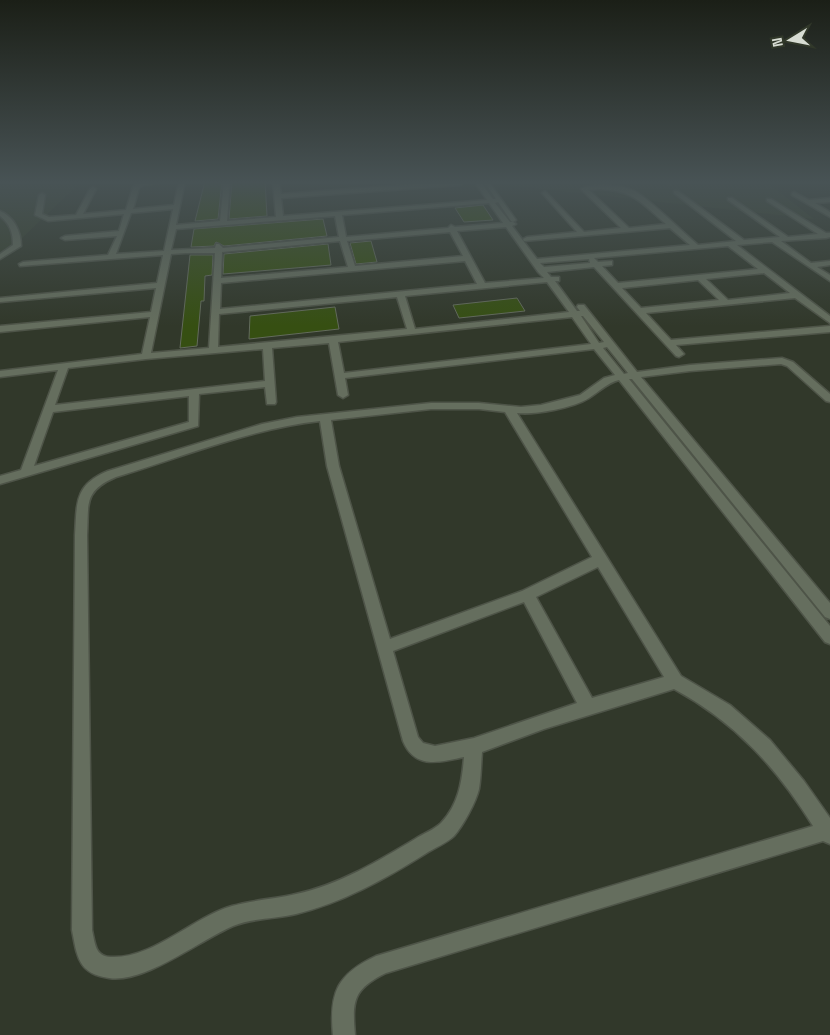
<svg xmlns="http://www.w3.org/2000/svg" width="830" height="1035" viewBox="0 0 830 1035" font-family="'Space Grotesk',sans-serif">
<rect width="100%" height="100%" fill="#31382a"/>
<!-- built -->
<g fill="#37412d">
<path d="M0 181H82L0 259Z"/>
<path d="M470 181H765L814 219Z"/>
</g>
<!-- building -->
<g fill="#364f12" stroke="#636b5c">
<path d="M205 181H222L218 219 195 221Z"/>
<path d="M232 181H265L267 216 229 219Z"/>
<path d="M483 205 493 220 464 222 455 208Z"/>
<path d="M323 219 327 236 224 246 216 242 214 246 191 247 194 229Z"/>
<path d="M371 241 377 262 356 264 350 243Z"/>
<path d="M328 244 331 265 223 274 224 254Z"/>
<path d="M190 255H213L212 275 205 276 204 301H201L197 346 180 348Z"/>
<path d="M517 298 525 311 459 318 453 305Z"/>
<path d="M335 307 339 329 249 339 250 316Z"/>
</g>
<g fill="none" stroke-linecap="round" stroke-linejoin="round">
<!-- minor casing -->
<g stroke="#4e5448" stroke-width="3">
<g id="minor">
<path d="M141 181H172L143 185 139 188 133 209 174 205 179 181H185L176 225 220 221 224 181H230L227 221 276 217 273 181H279L281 194 460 181 463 183 460 185 281 198 283 216 487 200 474 181H480L493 199H496L485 183 488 181 516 220 513 222 516 224 512 226 537 259 690 245 670 228 524 241 523 239 527 237 577 232 543 194 542 193 545 191 584 232 621 228 581 189C593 182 627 185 638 193 659 208 678 228 698 245L736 241 674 193V191H678L744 240 780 237 728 200V198H732L788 237 818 234 767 201V199H771L826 233H830V237L826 238 781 241 811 263 830 261V265L817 267 830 275V281L772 242 737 245 830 316V323L795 298 646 313 671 340 830 326V332L676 345 684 354 679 357 676 356 594 267 547 272 551 277H559V281H555L577 311H580L577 307 578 305H584L637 372 690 365 782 358 793 362 830 394V402L826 401 787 366 781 364 690 371 641 377 830 603V619L825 617 632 379H629L830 626V644L825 642 619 380C607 383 600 391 589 398 573 408 535 415 517 413L681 676 730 705 770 740 804 781 830 818V844L823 841 386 973C353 989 352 1001 355 1035H333C329 993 337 974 376 956L813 826C776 767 736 723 674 689L544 729 482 752C481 764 481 777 479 789 476 802 463 826 454 836 447 843 434 848 425 854 385 879 342 903 296 914 276 919 252 918 233 926 200 940 144 984 109 978 78 974 77 956 72 930L75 535C77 503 74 485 108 471L262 424 297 417 431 403H479L521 407 541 405 580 395 604 378 615 375 594 349 345 378 348 395 343 398 338 395 329 343 272 348 276 402 275 404H267L265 387 199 394 198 426 0 484V476L21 470 58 370 0 377V371L142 354 150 317 0 332V326L151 312 156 288 0 302V298L157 283 163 255 20 266 19 264 23 262 108 255 117 236 65 240 61 238 65 236 119 231 124 214 48 221 35 215 39 195 42 193 45 195 42 214 49 217 76 215 90 189 93 187 96 189 83 214 126 210 133 187ZM599 189C635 191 640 202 666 224L629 228 589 190ZM498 202 511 221 513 222H510L495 203ZM489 203 503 223 455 227 451 225 448 228 346 237 342 215ZM173 209 164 251 116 254 131 213ZM335 216 339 237 223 248 219 244H216L215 248 171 250 176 229ZM506 227 538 272 544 278 485 283 457 231ZM450 232 463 256 355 266 347 241ZM340 241 348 267 221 278 222 252ZM728 246 758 269 618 283 602 266 612 265V261L598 262 594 258ZM186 253H215L209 348 151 353 171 254ZM589 259 590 263 544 267 540 263ZM465 261 477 284 220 309 221 283ZM764 273 790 293 728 300 706 279ZM698 280 719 300 641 308 622 288ZM547 282 569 312 415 329 405 296ZM397 297 407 329 218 347 219 314ZM581 316H583L604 342 599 343ZM572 317 591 344 344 373 338 342ZM607 347 628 373 624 374 603 348ZM263 349 265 381 55 405 68 368 146 359ZM189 396V422L34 466 53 412ZM431 409H479L505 412 592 557 522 591 390 639 339 466 331 420ZM320 421 327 466 403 741C415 770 440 762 464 757 462 781 459 804 441 823 435 829 423 834 415 839 378 861 339 885 296 894 275 899 253 900 232 906 193 917 153 959 111 957 95 957 95 943 92 930L87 535C89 504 83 491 116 477 181 457 254 428 320 421ZM598 567 664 677 592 698 536 597ZM524 602 577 703 474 738 435 746 423 743 418 737 393 651Z"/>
<path d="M560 181H575L572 183Z"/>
<path d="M666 181H672L673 182 670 184Z"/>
<path d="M794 192 809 200 830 198V202L815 203 830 212V217L792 195V193Z"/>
<path d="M0 211C14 217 21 231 21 246L0 259V254L13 245C13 233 10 224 0 216Z"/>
</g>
</g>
<!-- minor -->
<use href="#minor" fill="#656e5e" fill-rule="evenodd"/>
</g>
<!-- sky -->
<linearGradient id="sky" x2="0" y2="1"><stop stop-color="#1b1f17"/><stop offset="0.56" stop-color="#485355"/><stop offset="1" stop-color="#485355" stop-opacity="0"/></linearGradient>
<rect width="830" height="326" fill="url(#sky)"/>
<!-- north arrow -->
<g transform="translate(790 40) rotate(260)" stroke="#31382a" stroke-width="4" paint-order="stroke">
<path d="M0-4L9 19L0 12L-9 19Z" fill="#d7dcd3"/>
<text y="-8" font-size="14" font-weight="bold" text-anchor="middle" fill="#d7dcd3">N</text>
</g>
</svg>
